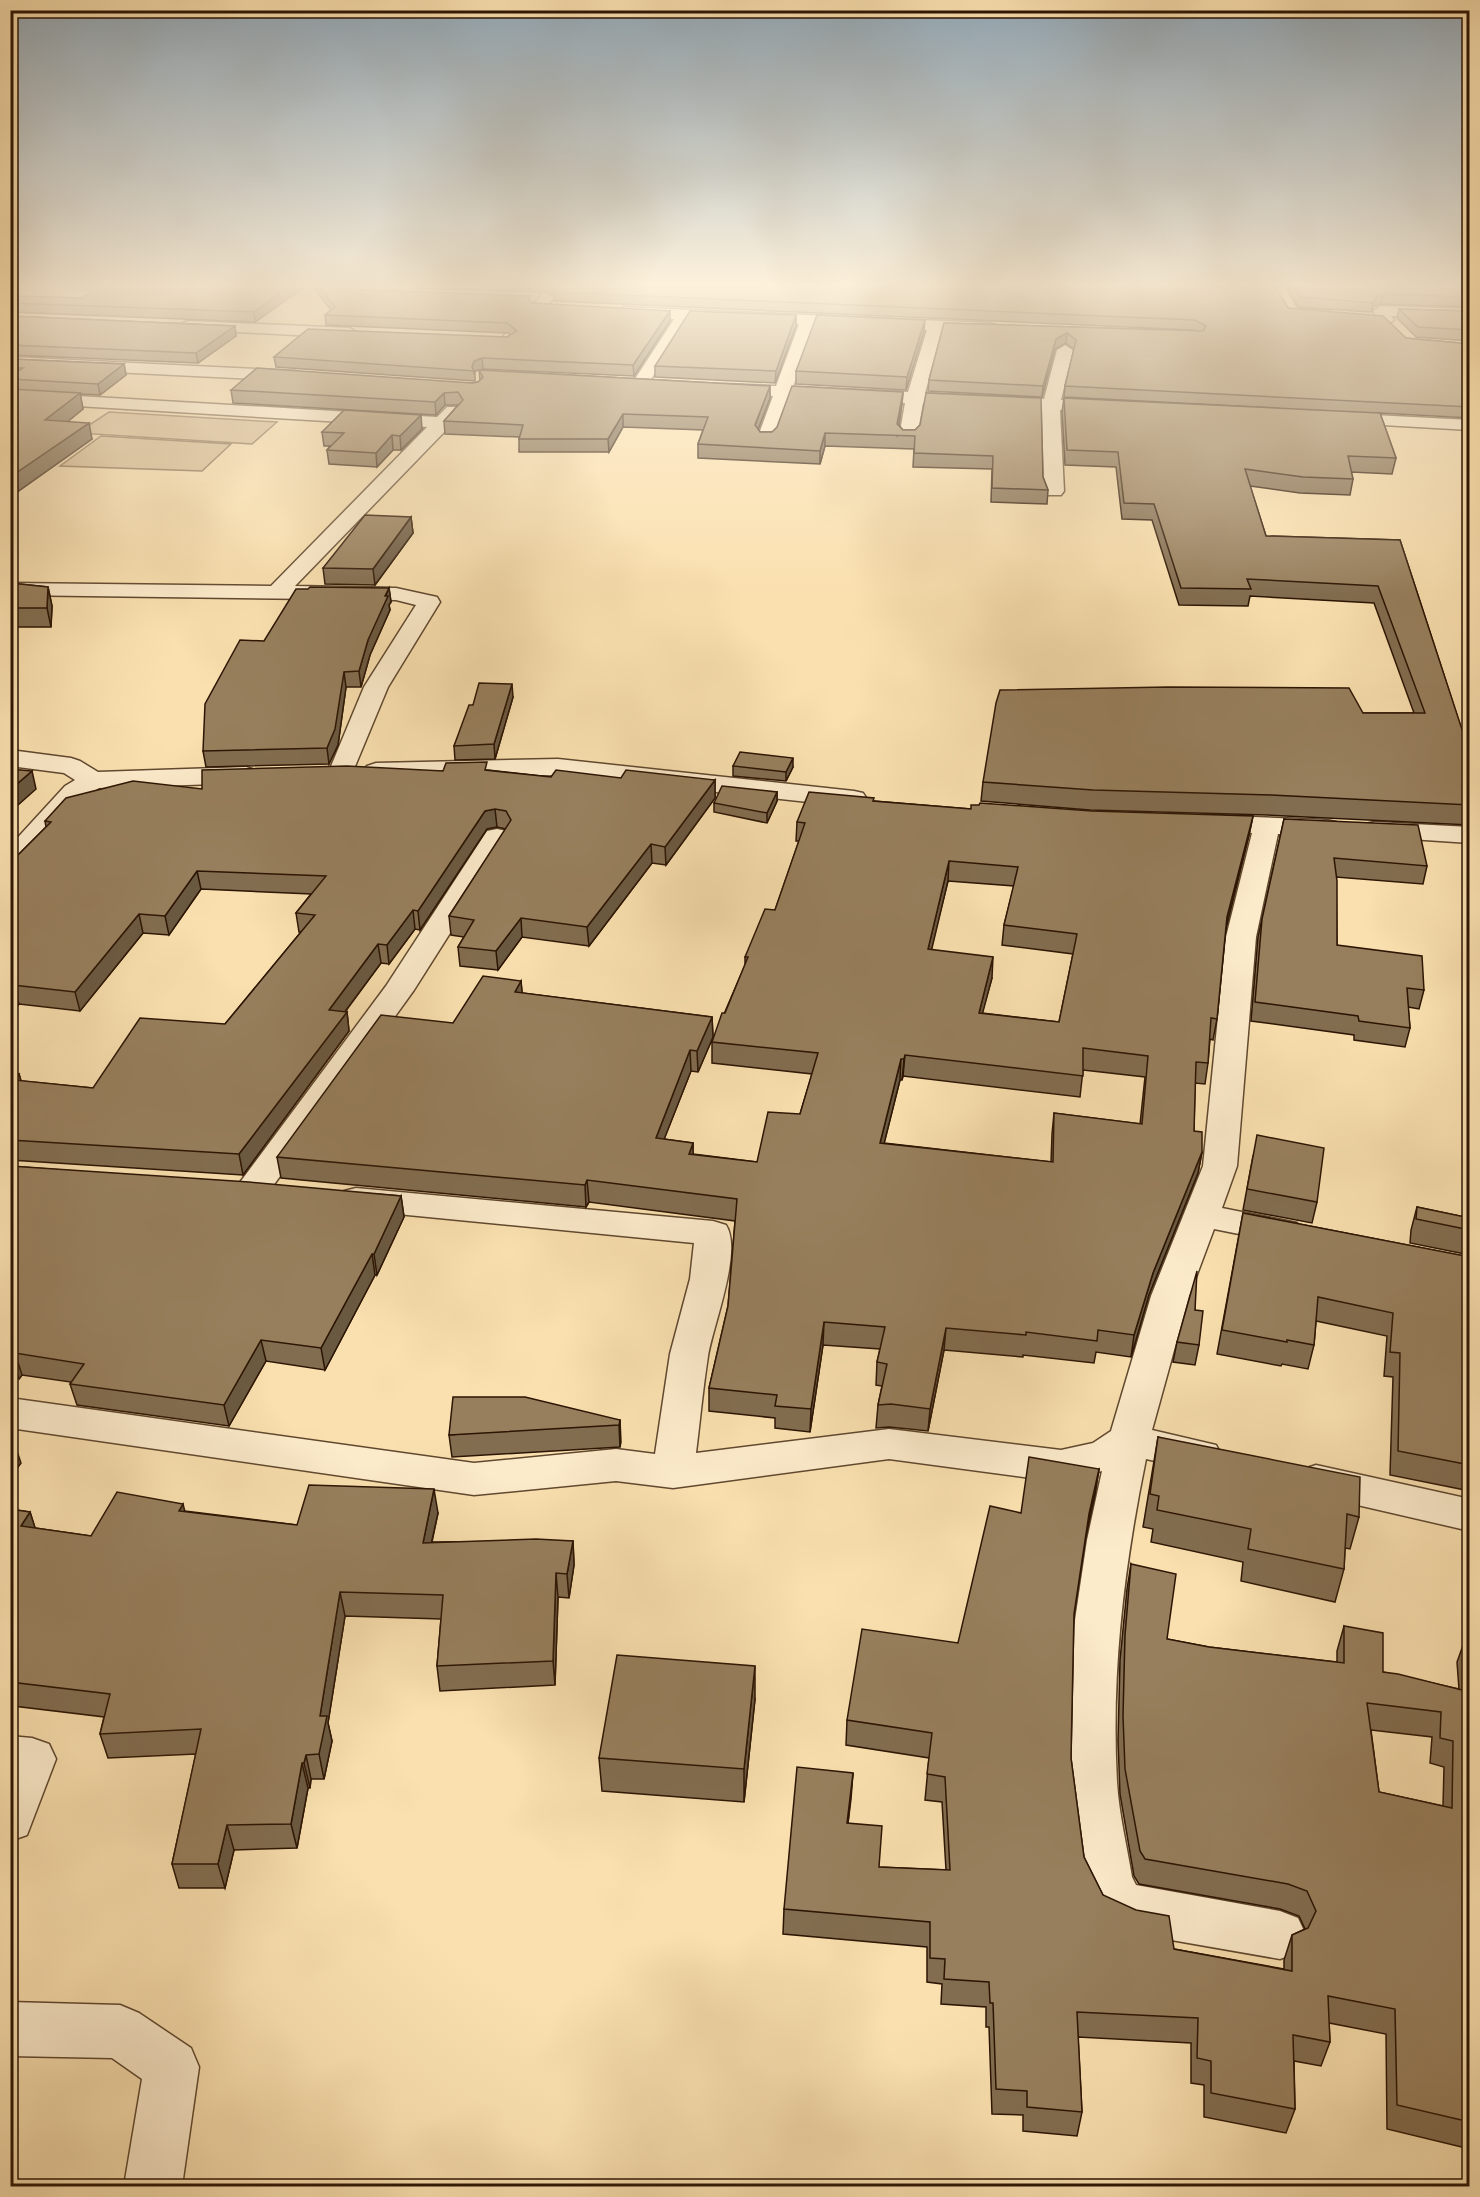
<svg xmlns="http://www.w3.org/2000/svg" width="1480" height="2197" viewBox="0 0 1480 2197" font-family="'Old Standard TT',serif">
<rect width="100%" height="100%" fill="#fae0af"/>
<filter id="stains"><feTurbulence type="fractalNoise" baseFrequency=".00333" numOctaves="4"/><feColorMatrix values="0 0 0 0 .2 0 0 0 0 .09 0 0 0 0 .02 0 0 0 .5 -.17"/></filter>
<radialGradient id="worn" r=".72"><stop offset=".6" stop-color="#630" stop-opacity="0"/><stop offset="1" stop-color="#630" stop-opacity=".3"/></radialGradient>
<!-- green -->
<g fill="#d7bd92" stroke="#82694b" stroke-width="1.5">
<path d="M109 412 277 422 252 444 77 433Z"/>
<path d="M101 436 231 444 202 471 60 466Z"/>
</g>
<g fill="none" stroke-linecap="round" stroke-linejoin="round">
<!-- minor casing -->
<g stroke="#60482f" stroke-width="3">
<g id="minor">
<path d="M548 288H563L517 340H505L503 337 505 334Z"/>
<path d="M1271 288H1285L1297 309 1330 311 1338 316 1330 321 1287 316Z"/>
<path d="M1381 306 1470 309V319L1391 316 1394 320 1386 325 1381 323 1373 311Z"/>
<path d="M624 307 989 323 995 325 997 328 995 331H942L925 393 1044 399 1057 350 1065 345 1073 350 1061 400 1108 402 1114 403 1117 407 1114 411 1108 412 1060 410 1064 491 1061 495H1047L1044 491 1042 409 923 403 917 437 914 441H902L899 437 905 403 790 397 775 439 772 443H760L757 439 773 396 725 394 719 393 716 389 719 385 725 384 776 386 799 324 689 319 645 389H633L631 385 674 319 619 315 616 312ZM815 325 927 330 908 392 793 387Z"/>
<path d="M189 321 350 328 358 333 350 338 183 329 181 326 183 323Z"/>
<path d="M10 357 296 371 304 376 296 381 10 367Z"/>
<path d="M10 392 437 417 447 407H459L462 411 449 427 295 586 396 588 437 597 440 602 388 687 351 776 342 779 333 776 329 771 364 687 416 605 396 600 10 595V583L271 586 427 427 10 402Z"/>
<path d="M1336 413 1470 420V430L1330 422 1327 418 1330 414Z"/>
<path d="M10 750 71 758 80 761 98 772 246 767 255 770 259 775 255 780 246 783 99 788 83 798 20 869 10 871V846L65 786 75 780 64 773 10 766Z"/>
<path d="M558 759 854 791 863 793 867 799 863 805 854 807 558 775 376 779 367 776 363 771 367 766 376 763Z"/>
<path d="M1207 815 1326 820 1336 822 1339 828 1336 834 1326 836 1278 834 1256 937 1237 1166 1222 1208 1297 1223 1302 1231 1297 1239 1284 1243 1214 1229 1189 1296 1152 1430 1216 1445 1222 1456 1216 1467 1201 1471 1146 1459C1124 1566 1111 1673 1117 1782 1119 1814 1127 1846 1132 1877L1136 1885 1280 1911 1298 1918 1306 1935 1298 1952 1280 1959 1131 1933 1113 1926 1100 1919 1082 1882 1069 1783 1072 1640 1087 1540 1102 1471 1061 1482 889 1459 673 1488 616 1481 474 1495 10 1428V1398L474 1463 616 1449 655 1454 670 1354 690 1279 694 1243 356 1210 344 1207 338 1199 344 1191 356 1188 713 1221 726 1225C743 1251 713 1325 708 1356 703 1388 700 1421 696 1453L889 1429 1061 1450 1093 1443 1111 1431 1151 1296 1203 1166 1226 937 1252 833 1198 829 1194 823 1198 817Z"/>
<path d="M1375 822 1470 827V843L1365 836 1362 830 1365 824Z"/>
<path d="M497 829 507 831 511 837 414 990 265 1197 253 1200 241 1197 235 1189 241 1181 386 986 487 831Z"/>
<path d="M1316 1465 1470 1499V1531L1301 1492 1295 1481 1301 1470Z"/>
<path d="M10 1736 32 1738 49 1744 56 1759 27 1835 10 1841Z"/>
<path d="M10 2002 120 2005 139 2013 191 2048 199 2067 182 2186H124L142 2079 112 2058 10 2056Z"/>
</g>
</g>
<!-- minor -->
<use href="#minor" fill="#fcebcb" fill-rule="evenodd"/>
</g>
<!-- wall -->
<g fill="#826d50" stroke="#2c1504" stroke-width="1.5" fill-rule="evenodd">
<path d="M303 288 255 322 10 312V296L82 298Z"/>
<path d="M314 288H327L530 301 533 303 670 321 634 376 483 369 475 371V381L276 367 274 357 507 337 511 335 508 333 326 325 325 315 331 310Z"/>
<path d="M409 288H1276L1288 308 1406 338 1470 344V418L1380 413 1396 458 1392 474 1351 472 1353 479 1350 495 1300 493 1250 486 1266 536 1400 540 1469 752 1468 653 1470 646V825L1267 815 1090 810 981 801 983 782 1363 713H1414L1374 603 1250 596 1248 606 1179 605 1152 520 1122 519 1116 467 1065 465 1062 412 1064 398 1279 408 1064 397 1065 386 1074 350 1066 343 1055 349 1042 397 928 391 929 380 944 323 1196 331 1194 330 554 301V296L546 292Z"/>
<path d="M1287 288H1470V307L1381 304 1374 306 1371 312 1298 307Z"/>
<path d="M1399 309 1470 311V341L1416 337 1397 318Z"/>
<path d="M796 315V326L775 383 655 377V366Z"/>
<path d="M10 316 235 326 236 336 198 363 10 355Z"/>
<path d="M924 332 906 390 796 384V371Z"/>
<path d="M10 359 124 364 126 375 100 395 80 394 83 409 67 422 92 439 10 497Z"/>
<path d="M479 370 770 386V398L758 429 760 432H772L903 392 902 404 899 425 903 430H915L920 425 1043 477 1048 490 1047 504 991 502 992 469 913 467 914 449 825 446 820 464 698 458V444L703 430 623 427 609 452H519V437L445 434 444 421 458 405H445L436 415 233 403 231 390 472 383 478 382 480 380Z"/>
<path d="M422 429 401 450H393L377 467 329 464 327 450 330 446H324L322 432Z"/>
<path d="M411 517 413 533 375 585 325 584 323 568Z"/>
<path d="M10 583 48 587 52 606 51 627H10Z"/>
<path d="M389 588 391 602 389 605 390 610 370 655 361 687H346L338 745 329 764 206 767 203 751Z"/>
<path d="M513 697 495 759 455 760 454 746 473 705Z"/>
<path d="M733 766 793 767 786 781 733 776Z"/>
<path d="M488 770 551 777 715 780V798L666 865 652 863 589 946 522 937 498 970 460 966 458 947 464 937 451 935 449 916 506 829 497 827 487 829 420 930 415 929 389 964 381 963 345 1012H347L349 1031 243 1175 10 1160V1073L19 1074 21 1081 93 1088 225 1024 301 932H299L296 913 311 894 201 889 169 935 143 933 80 1011 19 1004 10 1014 12 861 46 827 45 821 202 789 443 771Z"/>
<path d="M777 792V801L767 823 714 812V803Z"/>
<path d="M874 801 971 809 1253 816 1249 835 1226 927 1217 1019 1213 1040 1210 1039 1208 1063 1205 1084 1195 1083 1194 1131 1202 1152 1198 1173 1149 1295 1131 1357 1096 1352 1094 1363 1023 1355V1357L944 1350 928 1431 889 1427 876 1428 878 1405 882 1386 876 1385 877 1362 880 1349 823 1345 810 1432 775 1428V1418L709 1411V1388L728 1306 735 1221 589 1202 586 1207 281 1178 277 1157 453 1023 521 981 522 993 712 1017 713 1037 698 1072 691 1071 664 1139 693 1143V1154L757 1162 800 1114 812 1074 712 1063V1042L745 965V957L775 910 799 841H796L797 822ZM948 881 1014 886 1004 925 1002 945 1073 954 1059 1022 982 1013 992 978 931 949ZM1083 1070 1145 1077 1140 1124 1054 1113 1052 1134 1051 1162 884 1143 900 1080H902L903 1076 1080 1097Z"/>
<path d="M1284 819 1427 866 1423 884 1336 877 1337 945 1424 990 1419 1009 1408 1007 1410 1028 1405 1047 1354 1040V1035L1251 1021 1258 937Z"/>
<path d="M1253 1156 1317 1202 1312 1223 1243 1210Z"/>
<path d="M10 1166 401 1196 404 1217 377 1275H375L325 1370 266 1361 229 1426 77 1405 70 1384 71 1382 22 1375 19 1379 10 1377Z"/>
<path d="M1417 1207 1470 1218V1255L1410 1243 1411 1230Z"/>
<path d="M1243 1213 1470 1257V1491L1390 1475 1393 1377 1384 1376 1387 1336 1316 1321 1314 1345 1308 1369 1282 1364 1281 1366 1217 1354Z"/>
<path d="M1195 1310 1199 1345 1195 1365 1173 1362 1177 1342Z"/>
<path d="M620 1420V1447L452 1457 449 1435Z"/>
<path d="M1158 1437 1359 1517 1350 1549 1345 1548 1344 1569 1335 1602 1241 1581 1243 1562 1151 1542 1153 1529 1143 1527Z"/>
<path d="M1099 1469 1095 1494 1086 1536 1074 1614 1071 1758 1084 1857 1103 1895 1174 1949 1284 1969V1960L1292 1935 1305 1929 1299 1916 1280 1909 1139 1884 1134 1876 1120 1794 1118 1741 1120 1660 1127 1589 1131 1564 1167 1639 1209 1647 1337 1662V1651L1344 1626 1383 1672 1459 1689 1457 1662 1466 1637 1470 1638V2149L1387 2129 1386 2034 1329 2023 1330 2042 1321 2066 1294 2061 1295 2109 1286 2133 1204 2117V2085L1191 2083V2043L1078 2037 1082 2112 1077 2136 1023 2131V2115L992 2114 989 2027H986V2007L941 2004 942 1984 927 1982V1947L783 1934 784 1909 853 1773 848 1823 879 1867 946 1870 942 1802 925 1800 929 1758 846 1745 847 1720 958 1643 1021 1513ZM1371 1730 1432 1737 1430 1763 1444 1767 1443 1806 1379 1792Z"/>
<path d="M10 1509 30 1512 35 1528 91 1536 185 1511 297 1525 438 1513 432 1542 573 1541 574 1565 569 1598 558 1597 555 1685 440 1691 437 1666 441 1619 345 1616 328 1723 332 1741 324 1779H311L310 1788H308L297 1848 234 1850 225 1888H179L172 1864 196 1754 108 1758 100 1734 104 1717 13 1706 11 1700Z"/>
<path d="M755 1699 744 1802 602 1791 599 1758Z"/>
</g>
<!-- shaded-wall -->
<g fill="#6a5941" stroke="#2c1504" stroke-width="1.5">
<path d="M288 288H303L255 322 254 312Z"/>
<path d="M1383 294 1381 304 1374 306 1371 312 1373 303 1376 297Z"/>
<path d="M670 311V321L634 376 633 365Z"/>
<path d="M796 315V326L775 383 776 371Z"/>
<path d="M925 320 924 332 906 390 907 377Z"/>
<path d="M235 326 236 336 198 363 196 353Z"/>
<path d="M1067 333 1066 343 1055 349 1042 397 1043 386 1056 339Z"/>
<path d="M482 358 483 369 475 371 474 373 472 367 474 361Z"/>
<path d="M124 364 126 375 100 395 98 384Z"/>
<path d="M770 386V398L755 438V425Z"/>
<path d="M903 392 902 404 897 437V424Z"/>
<path d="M80 393 83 409 49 437 45 420Z"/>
<path d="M444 393 445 405 436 415 435 402Z"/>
<path d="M623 414V427L609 452 608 439Z"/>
<path d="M421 415 422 429 401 450 400 436Z"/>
<path d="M89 423 92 439 10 497V477Z"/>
<path d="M825 433V446L820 464V451Z"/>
<path d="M392 435 393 450 377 467 376 453Z"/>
<path d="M411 517 413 533 375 585 373 569Z"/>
<path d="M48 587 52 606 51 627 47 608Z"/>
<path d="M389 588 391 602 389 605 390 610 370 655 361 687 359 671 368 640Z"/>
<path d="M344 672 346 687 338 745 329 764 327 748Z"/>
<path d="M512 684 513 697 495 759 494 744Z"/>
<path d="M793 758V767L786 781V772Z"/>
<path d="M32 771 36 789 10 812V790Z"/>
<path d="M715 780V798L666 865 665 847Z"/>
<path d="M777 792V801L767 823V813Z"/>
<path d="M495 809 497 827 487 829 420 930 418 911 485 811Z"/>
<path d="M1253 816 1249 835 1224 937 1227 917Z"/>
<path d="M651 844 652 863 589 946 587 927Z"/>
<path d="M949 861 948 881 927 969 928 949Z"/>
<path d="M197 871 201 889 169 935 165 916Z"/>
<path d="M413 910 415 929 389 964 387 945Z"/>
<path d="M139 914 143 933 80 1011 75 992Z"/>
<path d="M521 918 522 937 498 970 496 951Z"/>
<path d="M378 944 381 963 332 1029 329 1010Z"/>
<path d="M993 957 992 978 977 1034 979 1013Z"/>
<path d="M521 981 523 1002 515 992Z"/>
<path d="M13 985 19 1004 10 1014V988Z"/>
<path d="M347 1012 349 1031 243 1175 239 1154Z"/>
<path d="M712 1017 713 1037 698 1072 697 1051Z"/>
<path d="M690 1050 691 1071 656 1160V1138Z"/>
<path d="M905 1055 903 1076 902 1080 904 1059Z"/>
<path d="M901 1059 900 1080 879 1164 880 1143Z"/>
<path d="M19 1074 25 1094 14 1080Z"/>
<path d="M693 1143V1164L689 1154Z"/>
<path d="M1202 1152 1198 1173 1149 1295 1131 1357 1134 1335 1153 1273Z"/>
<path d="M587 1180 589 1202 586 1207 585 1185Z"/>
<path d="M401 1196 404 1217 377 1275 374 1254Z"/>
<path d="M372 1254 375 1275 325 1370 321 1348Z"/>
<path d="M824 1322 823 1345 810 1432 811 1409Z"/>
<path d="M946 1328 944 1350 928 1431 930 1409Z"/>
<path d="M261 1340 266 1361 229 1426 224 1405Z"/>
<path d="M15 1353 22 1375 19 1379 12 1357Z"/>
<path d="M620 1420 621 1442 620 1447 619 1425Z"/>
<path d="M13 1439 21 1463 10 1478V1443Z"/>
<path d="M1099 1469 1095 1494 1085 1540 1089 1514Z"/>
<path d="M434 1489 438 1513 426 1567 423 1543Z"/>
<path d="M183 1504 189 1528 179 1511Z"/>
<path d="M30 1512 38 1537 21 1526Z"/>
<path d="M573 1541 574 1565 569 1598 567 1574Z"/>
<path d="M556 1573 558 1597 555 1685 553 1661Z"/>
<path d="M340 1592 345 1616 328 1723 332 1741 324 1779 319 1754 320 1716Z"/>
<path d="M755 1666V1699L744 1802V1769Z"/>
<path d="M306 1755 311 1779 310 1788 304 1763Z"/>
<path d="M302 1763 308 1788 297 1848 291 1824Z"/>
<path d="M853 1773 851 1799 845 1848 847 1823Z"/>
<path d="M227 1825 234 1850 225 1888 218 1864Z"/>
</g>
<!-- building -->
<g fill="#977f5d" stroke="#2c1504" stroke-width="1.5" fill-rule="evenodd">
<path d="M98 288H288L254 312 10 303V296L82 298Z"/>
<path d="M320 288 530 296 529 300 533 303 670 311 633 365 482 358 474 361 472 367 474 371 274 357 308 329 507 337 517 331 507 323 325 315 335 307Z"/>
<path d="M555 288H1276L1288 308 1383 316 1406 338 1470 344V407L1065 386 1076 340 1067 333 1056 339 1043 386 929 380 944 323 1203 331 1206 326 1195 320 554 292Z"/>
<path d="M1295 288H1470V297L1383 294 1376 297 1373 303 1300 297Z"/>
<path d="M1399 309 1470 311V330L1418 327Z"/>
<path d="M690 311 796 315 776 371 655 366Z"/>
<path d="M817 315 925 320 907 377 796 371Z"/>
<path d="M10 316 235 326 196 353 10 345Z"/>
<path d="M10 359 124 364 98 384 10 379V376L23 368H10Z"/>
<path d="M257 368 472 383 478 382 483 377 479 370 770 386 755 425 760 432H772L777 427 792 386 903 392 897 424 903 430H915L920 425 926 393 1041 398 1043 477 1048 490 992 488 993 456 914 453 915 436 825 433 820 451 698 444 708 417 623 414 608 439H519L523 425 444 421 463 400 458 392 444 393 435 402 231 390Z"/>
<path d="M10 389 80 393 45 420 89 423 10 477Z"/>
<path d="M1064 398 1380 413 1396 458 1348 456 1353 479 1303 477 1245 469 1266 536 1400 540 1470 754V805L1271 795 1093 790 983 782 996 703 1000 690 1168 687 1349 688 1363 713H1425L1378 586 1247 579 1251 589 1181 588 1154 504 1124 503 1118 452 1067 450Z"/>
<path d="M344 410 421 415 400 436 392 435 376 453 327 450 344 433 322 432Z"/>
<path d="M365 515 411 517 373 569 323 568Z"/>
<path d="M10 583 48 587 47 608H10Z"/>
<path d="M310 587 389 588 385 596H388L368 640 359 671 344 672 335 729 327 748 203 751 205 704 240 640 264 641 296 589H308Z"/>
<path d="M479 683 512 684 494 744 454 746 469 705H473Z"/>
<path d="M740 752 793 758 786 772 733 766Z"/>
<path d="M487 762 485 770 551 777 556 770 621 778 626 770 715 780 665 847 651 844 587 927 521 918 496 951 458 947 474 920 449 916 511 820 506 811 495 809 485 811 418 911 413 910 387 945 378 944 329 1010 347 1012 239 1154 10 1140V1073L19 1074 14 1080 93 1088 140 1018 225 1024 315 915 296 913 326 876 197 871 165 916 139 914 75 992 13 985 10 988V864L14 861H12L51 822 45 821 66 798 133 781 202 789V770L347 766 443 771 446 763Z"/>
<path d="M10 769 32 771 10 790Z"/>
<path d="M722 786 777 792 767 813 714 803Z"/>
<path d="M809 792 874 798 873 801 971 809V805H979L980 803 1092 811 1253 816 1227 917 1217 1019 1211 1018 1208 1063 1196 1062 1194 1131 1202 1132V1152L1153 1273 1134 1335 1098 1330 1097 1341 1026 1332V1335L946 1328 930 1409 891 1404 878 1405 887 1364 877 1362 885 1327 824 1322 811 1409 775 1406 777 1395 709 1388 728 1306 737 1199 587 1180 585 1185 277 1157 381 1015 453 1023 483 976 521 981 515 992 712 1017 697 1051 690 1050 656 1138 693 1143 689 1154 757 1162 768 1112 800 1114 818 1053 712 1042 722 1013H725L748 957H745L765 909 775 910 805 823 797 822ZM949 861 1018 867 1004 925 1077 934 1059 1022 979 1013 993 957 928 949ZM1083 1048 1148 1056 1142 1124 1054 1113 1053 1162 880 1143 901 1059H904L905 1055 1083 1076Z"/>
<path d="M1284 819 1418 825 1427 866 1334 858 1337 881V945L1422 956 1424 990 1407 988 1410 1028 1359 1021 1358 1016 1255 1002 1262 919Z"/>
<path d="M1257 1135 1324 1148 1317 1202 1247 1189Z"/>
<path d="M10 1166 249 1182 401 1196 374 1254H372L321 1348 261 1340 224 1405 70 1384 84 1364 15 1353 12 1357H10Z"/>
<path d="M1417 1207 1470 1218V1230L1416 1219Z"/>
<path d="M1243 1213 1470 1257V1465L1398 1451 1400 1353 1390 1352 1393 1313 1318 1297 1314 1345 1287 1340V1342L1222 1330Z"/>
<path d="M1197 1271 1195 1310 1203 1311 1199 1345 1177 1342Z"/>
<path d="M453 1397H525L620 1420 619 1425 449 1435Z"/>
<path d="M1158 1437 1360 1477 1359 1517 1347 1514 1344 1569 1248 1549 1251 1529 1157 1510 1159 1496 1150 1494Z"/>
<path d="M1029 1457 1099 1469 1089 1514 1074 1614 1071 1758 1084 1857 1103 1895 1136 1910 1169 1916 1174 1949 1292 1971V1935L1308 1928 1316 1911 1307 1891 1288 1884 1145 1859 1140 1851 1125 1769 1123 1716 1125 1635 1131 1564 1176 1574 1167 1639 1209 1647 1344 1663V1626L1383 1633V1672L1398 1674 1470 1692V2122L1397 2105 1395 2009 1328 1996 1330 2042 1293 2035 1295 2109 1211 2093V2061L1197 2058 1198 2018 1077 2012 1082 2112 1027 2107V2091L996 2089 993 2003H990L989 1982 944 1979 945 1959 930 1958V1922L784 1909 797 1767 853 1773 847 1823 882 1826 879 1867 950 1870 945 1777 927 1774 932 1733 847 1720 862 1629 958 1643 990 1506 1021 1513ZM1367 1703 1441 1712 1440 1738 1453 1741 1452 1808 1379 1792Z"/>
<path d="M309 1485 434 1489 423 1543 536 1539 573 1541 567 1574 556 1573 553 1661 437 1666 443 1595 340 1592 320 1716H327L319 1754 306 1755 304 1763H302L291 1824 227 1825 218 1864H172L201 1729 100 1734 110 1694 10 1682V1509L30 1512 21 1526 91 1536 117 1492 183 1504 179 1511 297 1525Z"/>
<path d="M1466 1637 1470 1638V1687Z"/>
<path d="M617 1655 755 1666 744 1769 599 1758Z"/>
</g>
<!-- sky -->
<linearGradient id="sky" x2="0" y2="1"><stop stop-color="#93aaba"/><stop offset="0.48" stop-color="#fdf1db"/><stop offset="1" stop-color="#fdf1db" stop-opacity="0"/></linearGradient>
<rect width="1480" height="595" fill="url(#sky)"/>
<!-- margin -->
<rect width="1480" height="2197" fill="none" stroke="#fae0af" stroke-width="36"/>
<rect x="12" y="12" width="1456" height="2173" fill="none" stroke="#2c1504" stroke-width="3"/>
<rect x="18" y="18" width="1444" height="2161" fill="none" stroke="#2c1504" stroke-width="1.5"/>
<rect width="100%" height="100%" filter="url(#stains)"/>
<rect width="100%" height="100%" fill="url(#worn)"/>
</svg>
